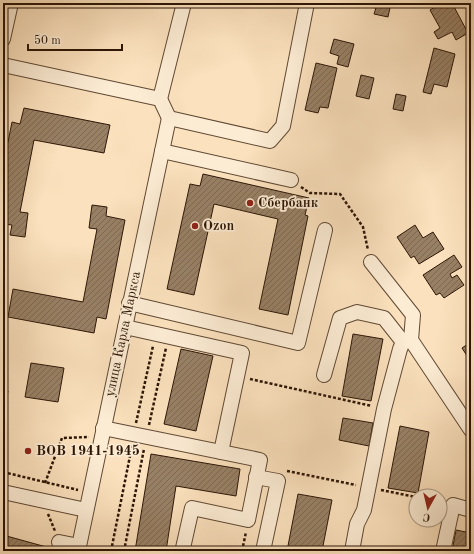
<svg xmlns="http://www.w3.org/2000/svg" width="474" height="554" viewBox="0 0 474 554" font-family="'Old Standard TT',serif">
<defs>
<pattern id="building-hatch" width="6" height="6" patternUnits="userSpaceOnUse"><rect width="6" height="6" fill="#988065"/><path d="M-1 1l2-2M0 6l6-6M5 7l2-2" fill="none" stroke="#7c6851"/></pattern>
</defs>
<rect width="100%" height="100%" fill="#fbe1bd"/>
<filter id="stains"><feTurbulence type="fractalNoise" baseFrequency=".005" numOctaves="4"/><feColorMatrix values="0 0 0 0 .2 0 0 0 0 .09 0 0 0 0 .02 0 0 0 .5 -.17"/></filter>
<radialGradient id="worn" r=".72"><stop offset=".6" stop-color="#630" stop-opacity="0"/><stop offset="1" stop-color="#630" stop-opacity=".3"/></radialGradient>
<!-- building -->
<g fill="url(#building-hatch)" stroke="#2d1606">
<path d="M371 3H391L388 17 374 14 376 8 370 7Z"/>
<path d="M442 3H452L468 33 456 40 452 32 438 39 434 32 440 28 430 10Z"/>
<path d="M334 39 354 44 348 67 337 64 339 56 330 53Z"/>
<path d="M434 48 455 54 447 87 434 84 431 94 423 92Z"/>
<path d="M316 63 337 68 328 108 320 107 318 113 305 110Z"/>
<path d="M361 75 374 78 369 99 356 96Z"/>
<path d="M396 94 406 96 403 111 393 109Z"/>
<path d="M24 108 110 125 104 153 34 140 20 212 28 213 25 237 10 235 12 225 3 224V167L12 122 20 124Z"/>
<path d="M203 174 309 198 305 215 308 216 288 315 259 309 278 219 214 204 194 295 167 289 190 184 200 186Z"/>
<path d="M92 205 107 207 106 216 125 220 106 319 97 317 94 333 8 317 13 289 83 302 97 229 89 228Z"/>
<path d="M415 225 423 238 433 232 444 249 419 264 414 256 411 258 397 237Z"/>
<path d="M454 255 462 267 450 274 452 278 457 275 464 285 444 298 440 293 436 295 423 275Z"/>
<path d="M353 334 383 339 371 401 342 396Z"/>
<path d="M471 342V362L462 348Z"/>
<path d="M181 349 213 356 196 431 164 424Z"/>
<path d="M31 363 64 368 58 402 25 397Z"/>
<path d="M3 390 8 391 3 413Z"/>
<path d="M343 418 373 423 369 446 339 440Z"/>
<path d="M400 426 429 432 418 493 388 488Z"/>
<path d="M151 454 240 469 236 496 176 486 166 551H135Z"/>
<path d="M298 494 332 500 322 551H287Z"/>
<path d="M456 530 471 533V551H452Z"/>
<path d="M3 535 50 548V551H3Z"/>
</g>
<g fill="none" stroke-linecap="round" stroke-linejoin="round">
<!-- minor casing -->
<g stroke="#604934" stroke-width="16">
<g id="minor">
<path d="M3 39 11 3"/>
<path d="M3 65 160 99 169 118"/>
<path d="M160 99 184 3"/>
<path d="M169 118 270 141 283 126 307 3"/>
<path d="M162 151 291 180"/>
<path d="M371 262 413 315 411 340 471 430"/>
<path d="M129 303 298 343 325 230"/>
<path d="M125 327 242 353 221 452"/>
<path d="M324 375 340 318 357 312 384 318 403 342"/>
<path d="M103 428 260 460 248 520 192 508 183 548"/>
<path d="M256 477 278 481 263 551"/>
<path d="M3 492 86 510"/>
<path d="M59 542 79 546"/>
<path d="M78 551 169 118"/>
<path d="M352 551 357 524 364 510 384 409 400 349 403 342 411 340"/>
<path d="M443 551 453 505 471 510"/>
</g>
</g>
<!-- path -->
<g stroke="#2d1606" stroke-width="2.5" stroke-dasharray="3 2" stroke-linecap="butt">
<path d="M301 187 310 193 340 194 363 227 368 250"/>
<path d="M250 379 372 406"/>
<path d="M136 423 153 346"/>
<path d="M149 425 166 348"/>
<path d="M287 471 356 485"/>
<path d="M3 472 78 490"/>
<path d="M45 483 62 438 89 437"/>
<path d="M381 490 416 497"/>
<path d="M48 514 55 531"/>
<path d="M111 551 132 446"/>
<path d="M124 551 144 449"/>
<path d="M242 551 246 532"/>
</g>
<!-- minor -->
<use href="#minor" stroke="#fcecd4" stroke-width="14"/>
</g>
<!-- markers -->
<g fill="#8f2418" stroke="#fcecd4" stroke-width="1.5">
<circle cx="250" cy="203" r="4"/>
<circle cx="195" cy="226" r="4"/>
<circle cx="28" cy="451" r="4"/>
</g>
<g text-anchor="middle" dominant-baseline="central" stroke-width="3.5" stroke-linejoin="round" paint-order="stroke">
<!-- poi labels -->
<g font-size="14" font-weight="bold" fill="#2d1606" stroke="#fcecd4" text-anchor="start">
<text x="258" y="203">Сбербанк</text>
<text x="203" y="226">Ozon</text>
<text x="36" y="451">ВОВ 1941-1945</text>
</g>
<!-- street labels -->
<g font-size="14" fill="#2d1606" stroke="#fcecd4">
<text transform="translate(123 334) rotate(-78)">улица Карла Маркса</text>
</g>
</g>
<!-- margin -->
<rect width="474" height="554" fill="none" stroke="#fbe1bd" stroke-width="16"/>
<rect x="4" y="4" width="466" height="546" fill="none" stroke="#2d1606" stroke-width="2"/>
<rect x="8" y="8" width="458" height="538" fill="none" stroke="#2d1606"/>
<!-- north arrow -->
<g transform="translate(428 508) rotate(188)"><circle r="19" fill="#fcecd4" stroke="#a99682"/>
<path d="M0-3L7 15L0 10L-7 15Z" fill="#8f2418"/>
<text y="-6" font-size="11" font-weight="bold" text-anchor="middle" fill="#2d1606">С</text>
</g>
<!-- scale -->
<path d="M28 44v6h94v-6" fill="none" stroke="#2d1606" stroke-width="2"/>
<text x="34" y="44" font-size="12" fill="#2d1606" stroke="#fcecd4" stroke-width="3" paint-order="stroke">50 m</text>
<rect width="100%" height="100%" filter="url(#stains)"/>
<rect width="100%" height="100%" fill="url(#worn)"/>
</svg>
